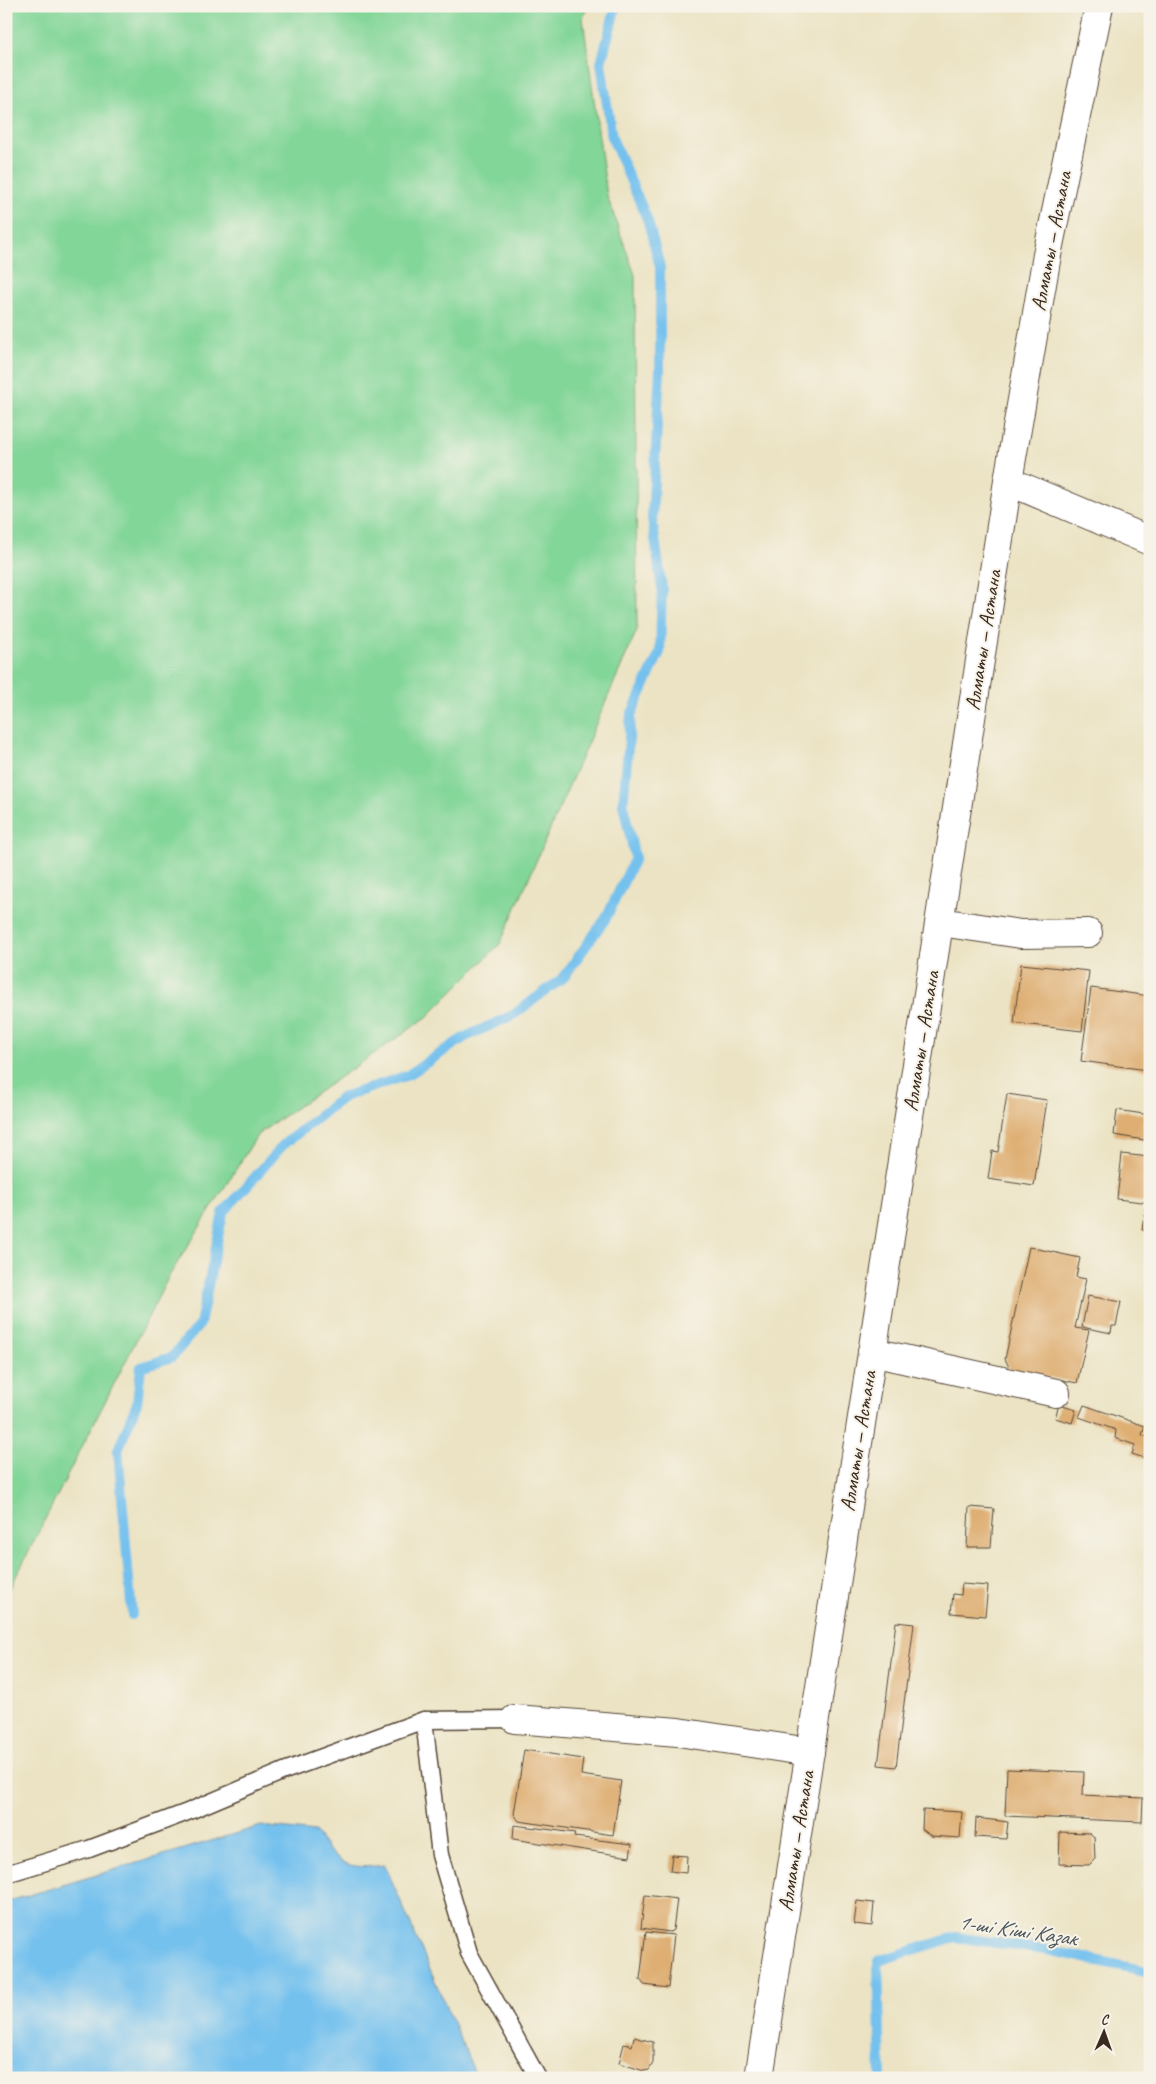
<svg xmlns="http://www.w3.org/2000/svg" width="1156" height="2084" viewBox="0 0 1156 2084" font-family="Caveat,sans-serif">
<rect width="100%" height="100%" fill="#f7f3e8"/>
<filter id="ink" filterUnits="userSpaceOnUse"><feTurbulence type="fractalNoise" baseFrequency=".02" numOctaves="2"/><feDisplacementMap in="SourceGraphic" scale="10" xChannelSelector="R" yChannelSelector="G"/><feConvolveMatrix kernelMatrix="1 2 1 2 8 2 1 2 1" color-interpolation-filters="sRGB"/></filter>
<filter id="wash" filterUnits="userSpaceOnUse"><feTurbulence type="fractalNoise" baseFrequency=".0096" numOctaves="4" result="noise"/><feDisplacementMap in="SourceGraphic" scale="20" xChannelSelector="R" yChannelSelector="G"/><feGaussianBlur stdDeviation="1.12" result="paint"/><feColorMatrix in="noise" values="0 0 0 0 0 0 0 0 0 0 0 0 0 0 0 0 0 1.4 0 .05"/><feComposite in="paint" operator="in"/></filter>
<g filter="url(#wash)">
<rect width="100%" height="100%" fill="#ebe3c3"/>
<!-- green -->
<path fill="#82d698" stroke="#5e805b" d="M6 6H587L583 19 607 196 635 275 637 630 500 944 427 1017 258 1134 169 1276 6 1596Z"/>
<!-- water -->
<path fill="#74c1ee" stroke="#587686" d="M261 1826 315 1832C338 1864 345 1870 385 1865L477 2078H6V1902Z"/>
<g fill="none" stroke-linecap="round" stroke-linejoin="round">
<!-- stream -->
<g stroke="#74c1ee" stroke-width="10">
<path d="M132 1615 118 1450 137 1403 141 1367 172 1357 200 1324 223 1213 283 1145 343 1097 408 1075 465 1037 513 1015 563 978 606 918 635 858 623 805 631 715 660 652 662 588 652 518 660 370V267L648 221 612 138 601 63 616 6"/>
<path d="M881 2078 878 1961 955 1937 1052 1951 1150 1972"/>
</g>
</g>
<g id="blocks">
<!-- building -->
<g fill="#deae72">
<path d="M1021 964 1089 971 1082 1031 1014 1023Z"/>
<path d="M1091 988 1150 996V1048L1147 1070 1081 1061Z"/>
<path d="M1007 1094 1047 1100 1034 1186 988 1179 992 1151 998 1152Z"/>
<path d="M1117 1110 1150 1115V1141L1114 1135Z"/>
<path d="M1122 1154 1150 1157V1203L1117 1199Z"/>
<path d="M1145 1208H1150V1231L1142 1230Z"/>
<path d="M1029 1247 1080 1258 1076 1277 1086 1279 1075 1328 1089 1330 1077 1383 1010 1369 1005 1359Z"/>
<path d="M1088 1296 1121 1302 1116 1326H1112L1111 1333 1082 1327Z"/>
<path d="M1059 1405 1076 1410 1072 1423 1055 1418Z"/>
<path d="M1084 1405 1145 1426 1142 1435 1150 1438V1450L1147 1459 1132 1454 1135 1445 1115 1438 1116 1430 1079 1417Z"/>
<path d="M969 1507 994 1509 991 1547H967Z"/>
<path d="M962 1584 988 1586 985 1616 951 1613 953 1594 961 1595Z"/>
<path d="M896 1622 914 1624 896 1767 878 1765Z"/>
<path d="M524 1750 583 1759 581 1775 621 1781 613 1835 519 1821 514 1814Z"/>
<path d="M1007 1769 1084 1772 1083 1795 1143 1798 1142 1822 1005 1816Z"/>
<path d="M923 1810 962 1812 960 1838 931 1836 922 1829Z"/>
<path d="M976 1818 1008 1822 1006 1839 975 1837Z"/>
<path d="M514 1825 575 1833 574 1837 632 1844 630 1857 513 1839Z"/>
<path d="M1060 1832 1090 1833 1094 1837 1095 1859 1089 1865 1059 1864Z"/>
<path d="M672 1855 687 1856 686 1873 670 1871Z"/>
<path d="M645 1895 677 1899 673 1930 670 1932 641 1928Z"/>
<path d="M857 1901 874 1903 872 1926 854 1924Z"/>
<path d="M646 1932 674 1935 668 1988 644 1985 640 1979Z"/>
<path d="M634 2037 653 2042V2063L649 2070 644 2071 619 2063 624 2044 632 2046Z"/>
</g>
</g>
</g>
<g filter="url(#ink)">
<use href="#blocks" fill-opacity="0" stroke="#554637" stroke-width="1"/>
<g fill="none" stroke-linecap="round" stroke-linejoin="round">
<!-- lane casing -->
<g stroke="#554637" stroke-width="19">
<g id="lane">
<path d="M424 1720 440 1855 469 1953 538 2078"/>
<path d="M6 1874 89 1849 185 1813 284 1771 424 1720 515 1719"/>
</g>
</g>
<!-- street casing -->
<g stroke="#554637" stroke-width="30">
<g id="street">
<path d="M1008 481 1150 541"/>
<path d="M940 922 1021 934 1088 933"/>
<path d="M872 1352 1056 1393"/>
<path d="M515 1719 678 1732 810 1752"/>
</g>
</g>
<!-- highway casing -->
<g stroke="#554637" stroke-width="30">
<path id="highway" d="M759 2078 1008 481 1047 255 1099 6"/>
</g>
<!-- lane -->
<use href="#lane" stroke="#fff" stroke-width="16"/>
<!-- street -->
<use href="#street" stroke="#fff" stroke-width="28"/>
<!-- highway -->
<use href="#highway" stroke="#fff" stroke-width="28"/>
</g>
</g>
<g text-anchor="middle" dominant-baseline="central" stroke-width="4" stroke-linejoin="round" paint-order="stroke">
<!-- street labels -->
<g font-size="21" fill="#3b2a1e" stroke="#f7f3e8">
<text transform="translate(1051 241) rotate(-79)">Алматы — Астана</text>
<text transform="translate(983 640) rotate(-81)">Алматы — Астана</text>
<text transform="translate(921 1041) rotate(-81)">Алматы — Астана</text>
<text transform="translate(858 1441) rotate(-81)">Алматы — Астана</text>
<text transform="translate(796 1841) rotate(-81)">Алматы — Астана</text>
</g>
<!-- water labels -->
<g font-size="22" font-style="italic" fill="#4c575c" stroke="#f7f3e8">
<text transform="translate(1017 1930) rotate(8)">1-ші Кіші Казак</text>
</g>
</g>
<!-- margin -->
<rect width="1156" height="2084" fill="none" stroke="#f7f3e8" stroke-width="25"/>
<!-- north arrow -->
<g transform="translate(1104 2032) rotate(2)" stroke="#f7f3e8" stroke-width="4" paint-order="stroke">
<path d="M0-4L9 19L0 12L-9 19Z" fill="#3b2a1e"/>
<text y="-8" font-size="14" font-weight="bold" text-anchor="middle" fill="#3b2a1e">С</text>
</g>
</svg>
